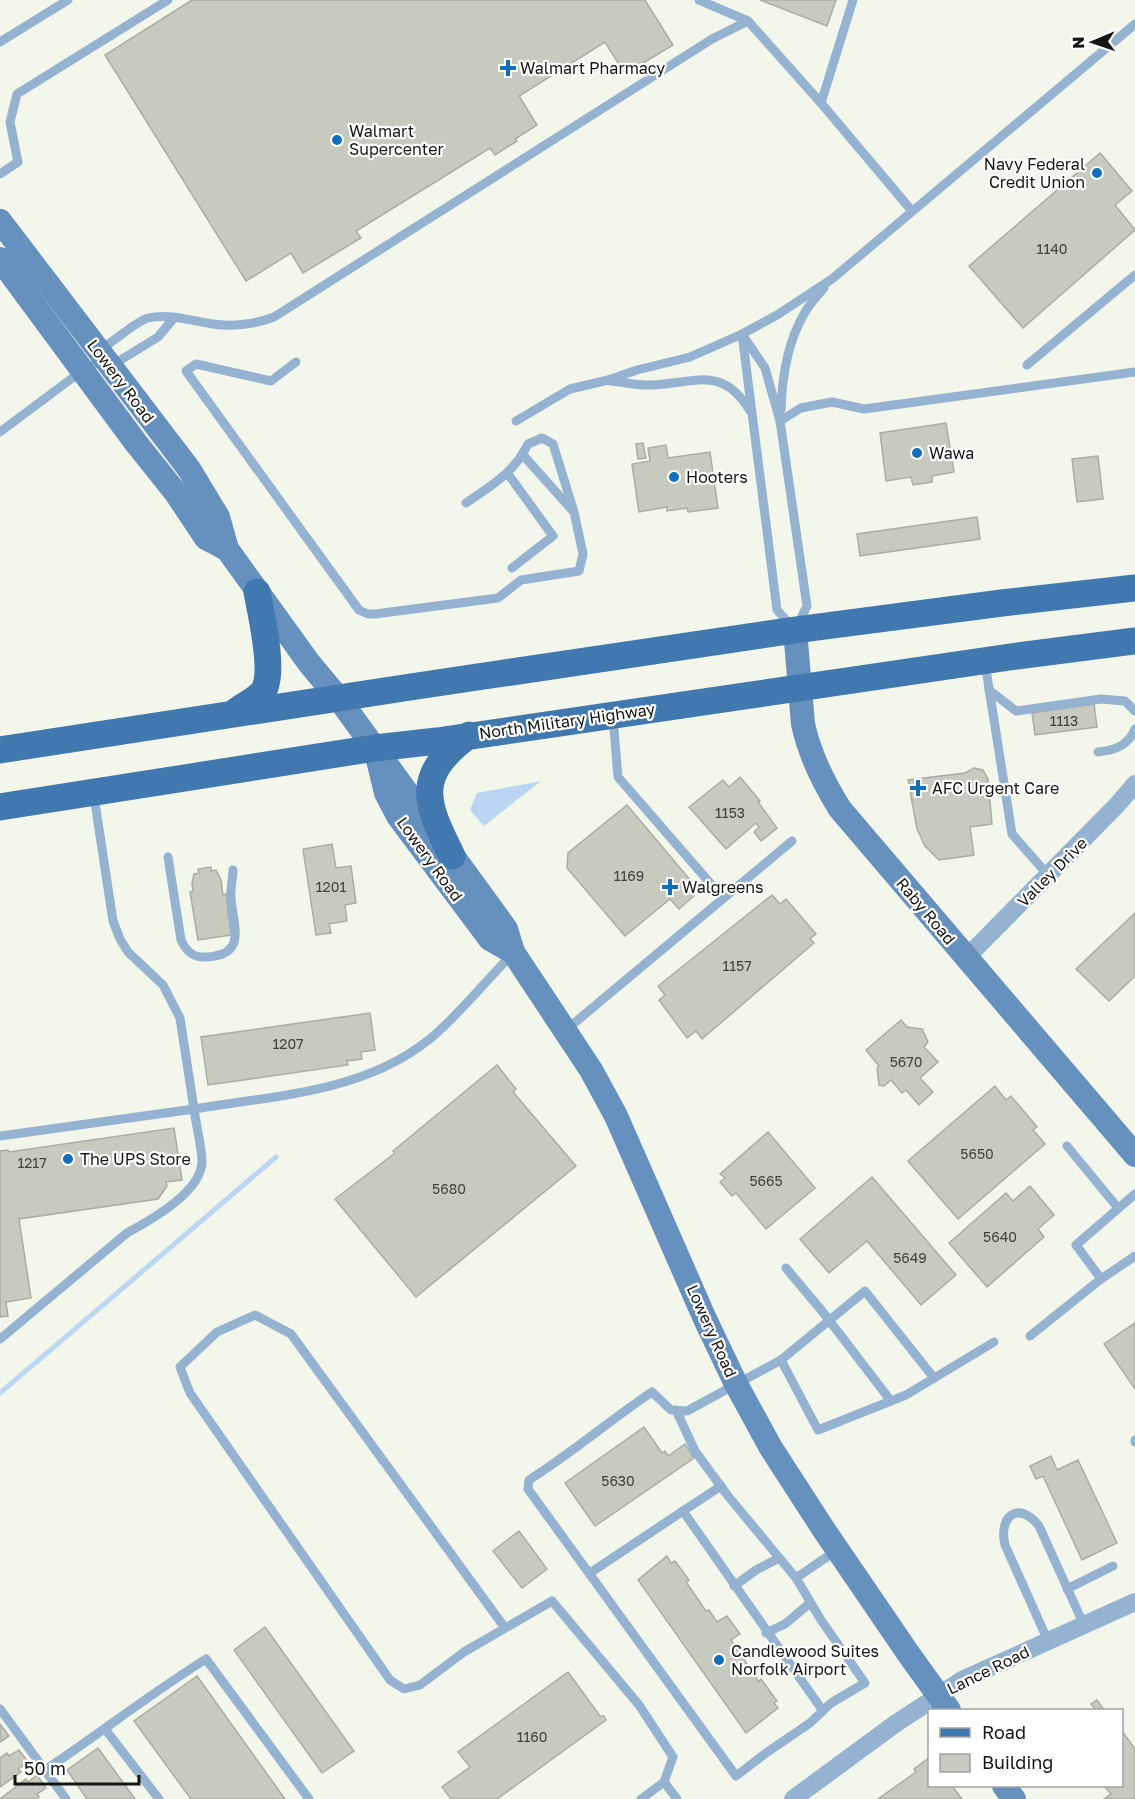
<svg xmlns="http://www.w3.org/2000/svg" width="1135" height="1799" viewBox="0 0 1135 1799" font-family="'Golos Text',sans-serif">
<rect width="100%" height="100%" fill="#f2f6eb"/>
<!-- water -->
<path fill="#bbd5f2" d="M541 781 484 826 470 810 477 793Z"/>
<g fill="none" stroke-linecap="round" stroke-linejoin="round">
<!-- stream -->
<path stroke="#bbd5f2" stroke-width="5" d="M0 1393 276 1157"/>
</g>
<!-- building -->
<g fill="#c6cabf" stroke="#a9ada3" stroke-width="1.5">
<path d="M192 0H645L673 45 625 74 605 42 519 96 537 125 515 139 517 141 495 155 490 148 356 231 361 238 303 273 291 253 246 281 105 55Z"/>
<path d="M760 0H836L827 26Z"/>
<path d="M1100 153 1132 191 1115 205 1135 230 1023 328 969 266Z"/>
<path d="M946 423 954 472 932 476V482L913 485 911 477 886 481 880 433Z"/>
<path d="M643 443 646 458 638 459 636 444Z"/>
<path d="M666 445 668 458 710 452 718 508 688 512 687 508 667 511V507L639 512 632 464 650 461 648 448Z"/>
<path d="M1098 456 1103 499 1077 502 1072 459Z"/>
<path d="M977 517 980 539 860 556 857 534Z"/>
<path d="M1094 704 1097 727 1035 735 1032 713Z"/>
<path d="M974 768 983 770 988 779V784L984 791 989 790 992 824 970 827 974 855 939 860 925 846 917 829 908 780 965 773Z"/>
<path d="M740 777 760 801 758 802 777 828 761 841 754 832 759 827 756 823 726 849 689 807 723 780 729 787Z"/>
<path d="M627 805 691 881 687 886 694 896 679 909 670 899 625 936 567 868 568 853Z"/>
<path d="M332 844 336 868 351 866 356 903 345 905 347 921 329 924 331 933 316 935 303 849Z"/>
<path d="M211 867V871L216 870 221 880 223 895 226 894 231 935 198 940 190 892 193 891 192 883 194 874 199 873 198 869Z"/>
<path d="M772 895 780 904 786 899 816 934 810 939 814 943 702 1039 696 1031 687 1038 659 1000 665 995 658 986Z"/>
<path d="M1135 913V976L1109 1001 1076 969Z"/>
<path d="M370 1013 375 1050 361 1052 362 1059 347 1061 348 1065 208 1085 201 1037Z"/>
<path d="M901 1020 907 1027 922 1029 928 1042 924 1047 938 1062 920 1078 933 1092 919 1105 906 1090 902 1093 891 1080 884 1086 879 1085 877 1068 879 1066 866 1050Z"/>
<path d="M497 1065 516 1089 513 1092 576 1166 416 1297 335 1199 395 1153 393 1151Z"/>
<path d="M995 1086 1006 1100 1011 1096 1037 1127 1033 1130 1045 1144 958 1219 908 1161Z"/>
<path d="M174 1128 182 1180 166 1182 167 1186 158 1199 19 1219 31 1298 6 1302 8 1316 0 1317V1151L8 1150 9 1152Z"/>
<path d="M768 1132 815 1188 766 1229 736 1193 732 1196 720 1182 725 1178 720 1174Z"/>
<path d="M872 1177 956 1275 921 1305 867 1241 829 1273 800 1239Z"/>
<path d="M1030 1186 1054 1215 1038 1229 1044 1237 987 1287 949 1243 1006 1193 1013 1201Z"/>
<path d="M1135 1323V1389L1104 1344Z"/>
<path d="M644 1427 662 1453 665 1451 668 1456 685 1444 694 1458 595 1526 565 1483Z"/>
<path d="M1051 1456 1057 1470 1078 1460 1117 1543 1082 1560 1043 1476 1036 1479 1030 1466Z"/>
<path d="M519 1531 547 1569 522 1588 493 1551Z"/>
<path d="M667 1556 671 1563 675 1561 689 1580 686 1582 706 1611 709 1610 717 1622 727 1616 740 1634 731 1640 759 1682 761 1679 777 1701 774 1703 778 1708 746 1733 638 1580Z"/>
<path d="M265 1627 354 1751 322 1773 234 1650Z"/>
<path d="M568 1672 600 1716H604L606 1720 497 1799H451L442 1787 470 1767 458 1752Z"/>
<path d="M197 1676 285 1799H191L134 1721Z"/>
<path d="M1097 1700 1104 1710H1096L1091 1704Z"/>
<path d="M0 1724 9 1736 0 1742Z"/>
<path d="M1122 1731 1135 1749V1799H1104L1111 1794 1104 1786H1122Z"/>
<path d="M98 1748 135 1799H87L67 1770Z"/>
<path d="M19 1750 28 1762 18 1769 21 1772 0 1787V1758L7 1753 9 1756Z"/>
<path d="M930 1757V1786H952L962 1799H878L916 1772 914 1769Z"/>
<path d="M37 1775 46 1788 37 1794 39 1797 37 1799H0L26 1779 28 1782Z"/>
</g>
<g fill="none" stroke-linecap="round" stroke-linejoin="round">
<!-- lane -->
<g stroke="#95b2d1" stroke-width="9">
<path d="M699 0 748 21 821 103 912 211"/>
<path d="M0 42 68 0"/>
<path d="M821 103 853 0"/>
<path d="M0 174 18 162 10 122 17 94 168 0"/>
<path d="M742 334 765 368 780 421 807 606 795 630 777 610Z"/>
<path d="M107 355 108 344C118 338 137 321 148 318 168 313 193 321 213 324 232 327 256 324 274 317L712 39 748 21"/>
<path d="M296 362 271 381 196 364 186 371 359 610 368 614H375L498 598 521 580 579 571 583 554 574 512 553 444 542 438 528 444C514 473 492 485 466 503"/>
<path d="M1027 365 1135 275"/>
<path d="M610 381C624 382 639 386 652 385 695 383 723 365 750 411"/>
<path d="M781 410C782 377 787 343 804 314 809 304 817 296 824 288"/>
<path d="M516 421 570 389 608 380 637 370 690 357 742 334 777 315 832 279 1135 24"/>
<path d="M780 421 801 408 832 402 864 409 1135 372"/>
<path d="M0 432 75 376 104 358 107 357 119 361 158 337 174 318"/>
<path d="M523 455 573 511"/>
<path d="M508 474 553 536 512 568"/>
<path d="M985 663 1012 834 1048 875"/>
<path d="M989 690 1016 711 1101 699 1125 701 1135 711"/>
<path d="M613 717 618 777 723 898"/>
<path d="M1098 752C1115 750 1128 746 1135 729"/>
<path d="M94 796 113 921 120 939 128 952 163 985 180 1018 194 1109C278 1095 373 1092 439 1031 465 1007 488 979 512 954"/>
<path d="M168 857 181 940C186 951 193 958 206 957 248 955 233 926 231 898 230 889 233 879 233 870"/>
<path d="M566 1030 792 841"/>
<path d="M0 1136 194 1109C196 1125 201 1143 202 1160 203 1191 151 1220 127 1233L0 1339"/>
<path d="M1067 1146 1118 1208"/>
<path d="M786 1268 822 1311 891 1401"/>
<path d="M1101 1279 1135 1256"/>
<path d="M1030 1336 1101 1279 1076 1245 1135 1194"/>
<path d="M781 1360 865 1291 934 1378"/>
<path d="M676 1410 695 1451 728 1496 796 1578"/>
<path d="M1135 1440V1442"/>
<path d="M721 1486 683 1511 823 1711"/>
<path d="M837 1550 796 1578 821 1620 865 1683 831 1703 810 1723 766 1753 736 1776 528 1489 529 1480C572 1453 610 1420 652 1392L671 1410 687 1411 781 1360 818 1430 906 1395 994 1342"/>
<path d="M590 1573 683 1511"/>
<path d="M734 1586 756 1570 779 1558"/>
<path d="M1067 1589 1113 1566"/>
<path d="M505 1628 291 1334 255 1315 217 1332 180 1367 190 1393 390 1680 404 1689 420 1685 464 1652 552 1601 639 1705 673 1757 664 1782"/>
<path d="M766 1633 785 1624 810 1603"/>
<path d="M1048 1641 1005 1545C998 1516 1019 1500 1039 1526L1084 1625"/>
<path d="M0 1709 66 1799"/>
<path d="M105 1729 159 1799"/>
<path d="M45 1770C99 1734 150 1694 206 1659L309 1799"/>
<path d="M641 1799 664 1782 677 1799"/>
</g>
<!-- street -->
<g stroke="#95b2d1" stroke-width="18">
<path d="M966 958 1118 804 1135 784"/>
<path d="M793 1799 895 1724 962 1680 1135 1602"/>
</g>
<!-- secondary -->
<g stroke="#6691be" stroke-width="24">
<path d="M0 221 189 469 218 517 227 549 309 663 339 699 506 929 513 952 591 1070 616 1116 705 1319 736 1384 771 1448 824 1530 910 1656 949 1710"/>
<path d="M0 259 136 443 176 493 206 538 227 549"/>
<path d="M795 630 803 724C810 756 823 782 840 809L1135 1155"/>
<path d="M378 760 386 793 398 816 490 939 513 952"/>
<path d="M1004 1786 1014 1799"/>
</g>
<!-- primary -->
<g stroke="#4278b0" stroke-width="27">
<path d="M235 712C243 706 255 700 262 693 276 676 261 614 257 592"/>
<path d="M0 750 417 686 795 630 1002 603 1135 588"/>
<path d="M0 807 375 748 437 741 1010 657 1135 641"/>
<path d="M452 856C425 802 414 776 469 735"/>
</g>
</g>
<!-- markers -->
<g fill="#136ebb" stroke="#fff" stroke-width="2">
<path d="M505 59h6v6h6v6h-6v6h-6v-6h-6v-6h6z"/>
<circle cx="337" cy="140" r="6"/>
<circle cx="1097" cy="173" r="6"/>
<circle cx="917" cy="453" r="6"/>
<circle cx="674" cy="477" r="6"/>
<path d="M915 779h6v6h6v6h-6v6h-6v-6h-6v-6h6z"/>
<path d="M667 878h6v6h6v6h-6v6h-6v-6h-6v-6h6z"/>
<circle cx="68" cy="1159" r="6"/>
<circle cx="719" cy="1660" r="6"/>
</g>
<g text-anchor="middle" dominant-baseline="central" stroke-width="4.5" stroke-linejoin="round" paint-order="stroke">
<!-- number labels -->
<g font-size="14" fill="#41433e">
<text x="1052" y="248">1140</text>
<text x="1064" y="720">1113</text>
<text x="730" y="812">1153</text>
<text x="629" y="875">1169</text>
<text x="331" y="886">1201</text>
<text x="737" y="965">1157</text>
<text x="288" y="1043">1207</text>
<text x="906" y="1061">5670</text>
<text x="977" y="1153">5650</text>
<text x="32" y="1162">1217</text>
<text x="766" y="1180">5665</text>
<text x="449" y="1188">5680</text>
<text x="1000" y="1236">5640</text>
<text x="910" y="1257">5649</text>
<text x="618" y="1480">5630</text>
<text x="532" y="1736">1160</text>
</g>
<!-- poi labels -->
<g font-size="16" fill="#151613" stroke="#fff" text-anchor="start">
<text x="520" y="68">Walmart Pharmacy</text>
<text x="349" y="131">Walmart<tspan x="349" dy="18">Supercenter</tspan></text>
<text x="1085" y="164" text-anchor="end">Navy Federal<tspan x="1085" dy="18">Credit Union</tspan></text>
<text x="929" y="453">Wawa</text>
<text x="686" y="477">Hooters</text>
<text x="932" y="788">AFC Urgent Care</text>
<text x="682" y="887">Walgreens</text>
<text x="80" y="1159">The UPS Store</text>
<text x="731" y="1651">Candlewood Suites<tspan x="731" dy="18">Norfolk Airport</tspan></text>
</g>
<!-- street labels -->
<g font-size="16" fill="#151613" stroke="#fff">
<text transform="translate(121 381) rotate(53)">Lowery Road</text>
<text transform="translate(567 721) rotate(-8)">North Military Highway</text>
<text transform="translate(430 859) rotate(54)">Lowery Road</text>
<text transform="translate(1052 872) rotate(-45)">Valley Drive</text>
<text transform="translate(926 911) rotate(50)">Raby Road</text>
<text transform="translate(712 1331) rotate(66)">Lowery Road</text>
<text transform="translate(988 1670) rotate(-26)">Lance Road</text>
</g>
</g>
<!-- legend -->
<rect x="928" y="1709" width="195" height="78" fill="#ffffff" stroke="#a1a2a1" stroke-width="1.5"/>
<rect x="940" y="1728" width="30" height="9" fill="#4278b0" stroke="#a1a2a1" stroke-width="1.5"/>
<text x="982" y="1739" font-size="18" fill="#151613">Road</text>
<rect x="940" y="1754" width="30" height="18" fill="#c6cabf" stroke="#a1a2a1" stroke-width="1.5"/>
<text x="982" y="1769" font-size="18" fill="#151613">Building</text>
<!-- north arrow -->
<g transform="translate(1093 42) rotate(268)" stroke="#ffffff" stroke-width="4.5" paint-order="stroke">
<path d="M0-4.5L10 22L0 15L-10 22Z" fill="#151613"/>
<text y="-9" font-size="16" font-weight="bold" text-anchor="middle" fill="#151613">N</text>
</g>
<!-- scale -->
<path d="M15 1775v9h124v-9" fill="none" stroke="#151613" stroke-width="3"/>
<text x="24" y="1775" font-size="18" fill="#151613" stroke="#ffffff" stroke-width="4.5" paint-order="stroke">50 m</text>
</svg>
